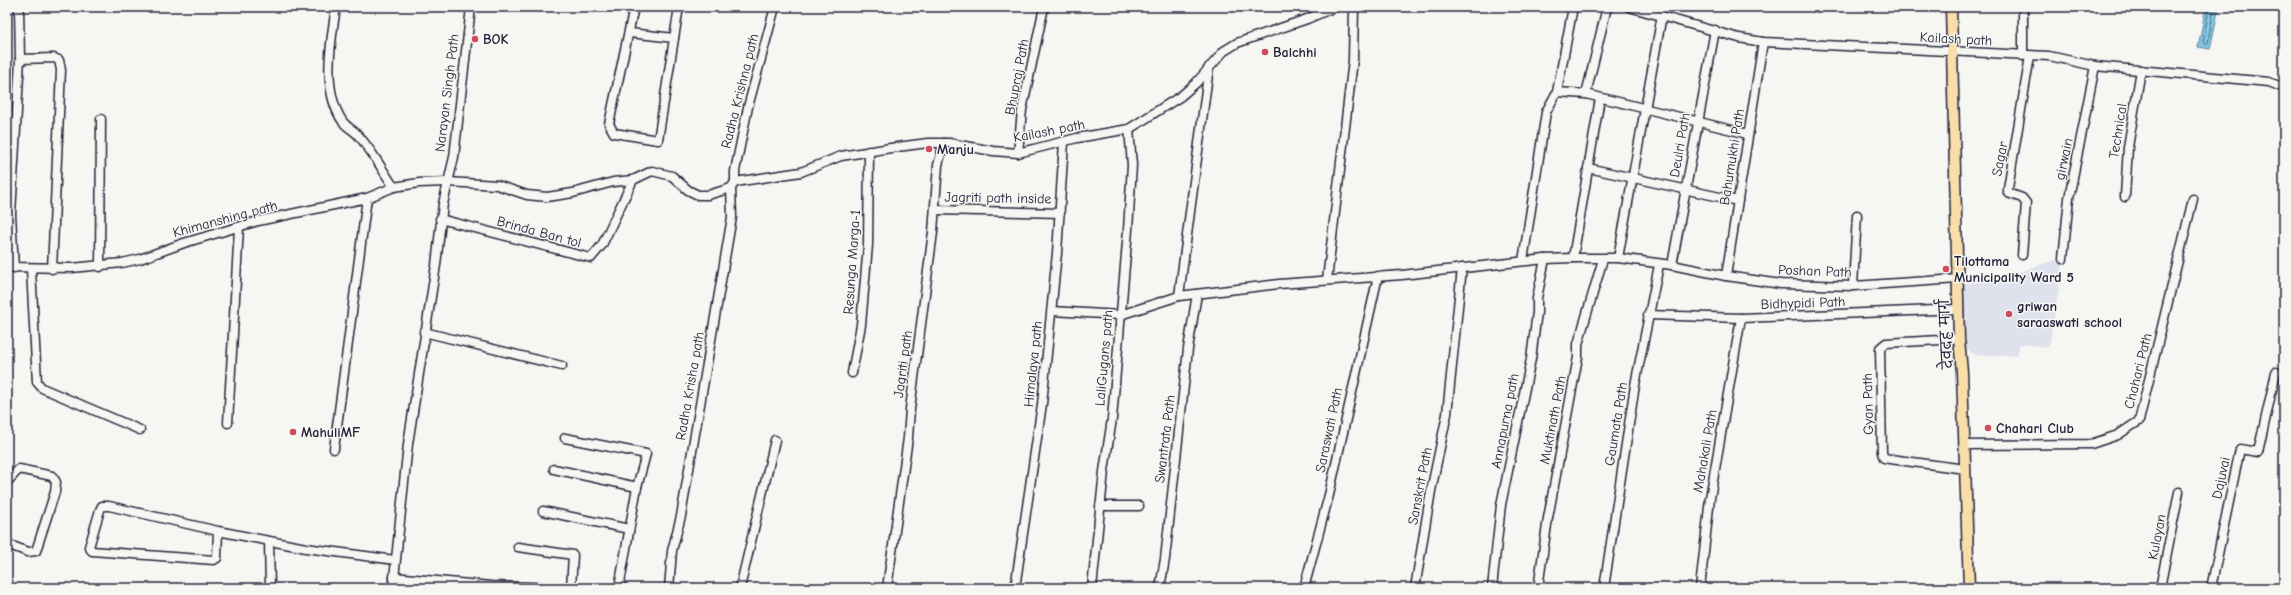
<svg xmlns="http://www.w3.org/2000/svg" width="2291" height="595" viewBox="0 0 2291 595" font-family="'Comic Neue','Playpen Sans Deva',sans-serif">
<rect width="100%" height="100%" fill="#f6f6f2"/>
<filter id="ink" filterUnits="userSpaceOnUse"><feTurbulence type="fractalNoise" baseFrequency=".025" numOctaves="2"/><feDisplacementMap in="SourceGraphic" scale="8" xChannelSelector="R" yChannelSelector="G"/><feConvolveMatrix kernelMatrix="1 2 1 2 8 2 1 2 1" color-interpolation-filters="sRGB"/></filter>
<g filter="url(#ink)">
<!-- built -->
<path fill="#dfe1ed" d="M2054 260 2063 263 2049 347 2020 344 2017 356 1974 355 1965 346 1964 283 2000 279Z"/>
<!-- water -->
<path fill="#83c6e4" stroke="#5c84a0" d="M2206 7H2219L2210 49 2198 47Z"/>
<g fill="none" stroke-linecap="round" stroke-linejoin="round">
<!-- shore -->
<path stroke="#49647f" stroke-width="1" d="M2209 7 2203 42 2205 44 2208 43 2214 7"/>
<!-- minor casing -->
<g stroke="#22223b" stroke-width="11">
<g id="minor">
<path d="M336 7C331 42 321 90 343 122 347 127 353 130 357 134 372 150 382 170 394 187"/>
<path d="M634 7 609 124 614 133 658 140 679 7"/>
<path d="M1629 7 1739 38 1763 42 2049 56 2095 66 2269 82 2284 88"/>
<path d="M630 33 674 38"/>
<path d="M2023 56V7"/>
<path d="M20 59 54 58 59 60 61 70 52 269"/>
<path d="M1557 92 1586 94 1748 134"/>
<path d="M1586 94 1607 7"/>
<path d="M1018 153 1022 110 1044 7"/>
<path d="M1588 168 1738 201"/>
<path d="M735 182 801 172 841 156 897 147 928 143H949L993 151 1018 153 1077 138 1129 129 1181 96 1196 83 1224 51 1237 43 1307 19 1335 7"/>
<path d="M735 182V171L748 107 775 7"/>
<path d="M2125 197 2128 147 2141 70"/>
<path d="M935 210 1060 213"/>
<path d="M440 219 591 258 602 245 633 180"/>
<path d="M2022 255 2026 203 2022 198 2008 193V188L2030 56"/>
<path d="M1573 258 1600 98"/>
<path d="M1618 258 1662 15"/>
<path d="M2063 259 2069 198 2095 66"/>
<path d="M1523 261 1546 112 1557 92 1573 7"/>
<path d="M1672 265 1715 30"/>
<path d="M7 267 72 268 122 263 140 259 184 243 258 221 367 198 394 187 419 183 448 182 497 185 527 195 547 197 573 193 613 182 633 180 652 171 672 176 688 190 698 195H708L731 188 735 182"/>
<path d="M100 267 101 119"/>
<path d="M14 268 11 214 20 59 19 7"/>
<path d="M31 269 37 382 42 388 140 430"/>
<path d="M1726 276 1763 42"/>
<path d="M1327 280 1353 60 1354 7"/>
<path d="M1853 286 1857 215"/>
<path d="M1179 296 1209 67"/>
<path d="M1052 311 1120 315 1179 296 1279 284 1402 275 1545 259 1573 258H1618L1672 265 1726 276 1781 284 1853 286 1958 279"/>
<path d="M1648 315 1741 318 1959 309"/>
<path d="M424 332 562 366"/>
<path d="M1959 339 1886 343 1880 348 1882 453 1884 458 1890 459 1965 469"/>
<path d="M852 373 861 325 868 245 869 151"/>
<path d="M228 423 239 227"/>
<path d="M565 438 646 454 637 487 619 588"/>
<path d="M1964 445 2091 444 2118 435 2139 421 2193 199"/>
<path d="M334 449 367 198"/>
<path d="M554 469 637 487"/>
<path d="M7 482 19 469 52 476 56 482 55 492 36 551 28 552 7 544"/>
<path d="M1100 506H1139"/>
<path d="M543 511 629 529"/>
<path d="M218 531 217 558 214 560 92 551 89 547 100 510 102 506H109L218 531 306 548 395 560"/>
<path d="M269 541 270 588"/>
<path d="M518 547 573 555 571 588"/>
<path d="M394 577 491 586 564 588"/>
<path d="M393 588 408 444 436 265 443 204 454 157 471 7"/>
<path d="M669 588 672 551 681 516 732 217 731 188"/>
<path d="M740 588 775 440"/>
<path d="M887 588 908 438 910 409 933 232 938 165 944 143"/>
<path d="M1015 588 1042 404 1057 253 1064 142"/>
<path d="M1092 588 1104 471 1112 419 1128 230 1132 165 1129 129"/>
<path d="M1160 588 1165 559 1188 349 1197 294"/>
<path d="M1304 588 1329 495 1378 276"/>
<path d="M1415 588 1431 491 1447 414 1462 268"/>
<path d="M1492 588 1501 505 1531 359 1537 312V298L1545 259"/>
<path d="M1538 588 1548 518 1578 357V344L1603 259"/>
<path d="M1604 588 1635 385 1659 265"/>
<path d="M1700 588 1710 498 1741 318"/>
<path d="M2160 588 2179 492"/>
<path d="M2211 588 2240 449 2258 452 2276 372"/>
</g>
</g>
<!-- major casing -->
<g stroke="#22223b" stroke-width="13">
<path id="major" d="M1951 7 1959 339 1962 372 1969 588"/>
</g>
<!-- minor -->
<use href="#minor" stroke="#f6f6f2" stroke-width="8"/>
<!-- major -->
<use href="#major" stroke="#f8deab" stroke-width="10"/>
</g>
</g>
<!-- markers -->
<g fill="#d1495b" stroke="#f6f6f2" stroke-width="1.5">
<circle cx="475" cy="39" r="4"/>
<circle cx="1265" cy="52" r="4"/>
<circle cx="929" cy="149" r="4"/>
<circle cx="1946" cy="269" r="4"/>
<circle cx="2009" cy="314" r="4"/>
<circle cx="1988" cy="428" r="4"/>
<circle cx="293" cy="432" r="4"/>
</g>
<g text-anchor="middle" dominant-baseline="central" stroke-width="3" stroke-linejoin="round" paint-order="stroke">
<!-- poi labels -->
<g font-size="14" font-weight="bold" fill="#22223b" stroke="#f6f6f2" text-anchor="start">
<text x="483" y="39">BOK</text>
<text x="1273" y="52">Balchhi</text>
<text x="937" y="149">Manju</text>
<text x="1954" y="261">Tilottama<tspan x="1954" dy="16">Municipality Ward 5</tspan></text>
<text x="2017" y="306">griwan<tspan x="2017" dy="16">saraaswati school</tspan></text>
<text x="1996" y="428">Chahari Club</text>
<text x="301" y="432">MahuliMF</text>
</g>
<!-- street labels -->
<g font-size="14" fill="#22223b" stroke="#f6f6f2">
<text transform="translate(1956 39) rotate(3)">Kailash path</text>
<text transform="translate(1017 77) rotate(-79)">Bhupraj Path</text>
<text transform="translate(740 91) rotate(-76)">Radha Krishna path</text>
<text transform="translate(447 93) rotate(-83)">Narayan Singh Path</text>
<text transform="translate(1049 131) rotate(-11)">Kailash path</text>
<text transform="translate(2118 131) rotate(-81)">Technical</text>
<text transform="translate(1680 145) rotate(-80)">Deulri Path</text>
<text transform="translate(1732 157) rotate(-81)">Bahumukhi Path</text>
<text transform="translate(2000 159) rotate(-79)">Sagar</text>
<text transform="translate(2064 159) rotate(-78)">girwain</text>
<text transform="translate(998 198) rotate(1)">Jagriti path inside</text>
<text transform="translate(225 219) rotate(-15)">Khimanshing path</text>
<text transform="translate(539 232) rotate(15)">Brinda Ban tol</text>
<text transform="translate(852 262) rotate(-86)">Resunga Marga-1</text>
<text transform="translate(1815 271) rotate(2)">Poshan Path</text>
<text transform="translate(1803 303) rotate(-2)">Bidhypidi Path</text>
<text transform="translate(1946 334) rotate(-93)">देवदह मार्ग</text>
<text transform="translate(1104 358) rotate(-85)">LaliGugans path</text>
<text transform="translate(903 364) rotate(-82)">Jagriti path</text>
<text transform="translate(1033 364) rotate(-84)">Himalaya path</text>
<text transform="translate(2138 371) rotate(-76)">Chahari Path</text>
<text transform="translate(690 386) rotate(-80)">Radha Krisha path</text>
<text transform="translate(1868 404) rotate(-91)">Gyan Path</text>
<text transform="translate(1553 420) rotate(-79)">Muktinath Path</text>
<text transform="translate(1505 421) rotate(-79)">Annapurna path</text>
<text transform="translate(1616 424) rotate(-81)">Gaumata Path</text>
<text transform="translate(1329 430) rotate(-78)">Saraswati Path</text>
<text transform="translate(1165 439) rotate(-83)">Swantrata Path</text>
<text transform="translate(1705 451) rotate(-80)">Mahakali Path</text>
<text transform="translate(2221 478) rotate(-78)">Dajuvai</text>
<text transform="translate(1420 486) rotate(-79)">Sanskrit Path</text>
<text transform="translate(2157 537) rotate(-79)">Kulayan</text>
</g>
</g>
<!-- margin -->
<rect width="2291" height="595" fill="none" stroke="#f6f6f2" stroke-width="24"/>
<rect x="12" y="12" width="2267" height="571" fill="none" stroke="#22223b" stroke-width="1.5" filter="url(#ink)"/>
</svg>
